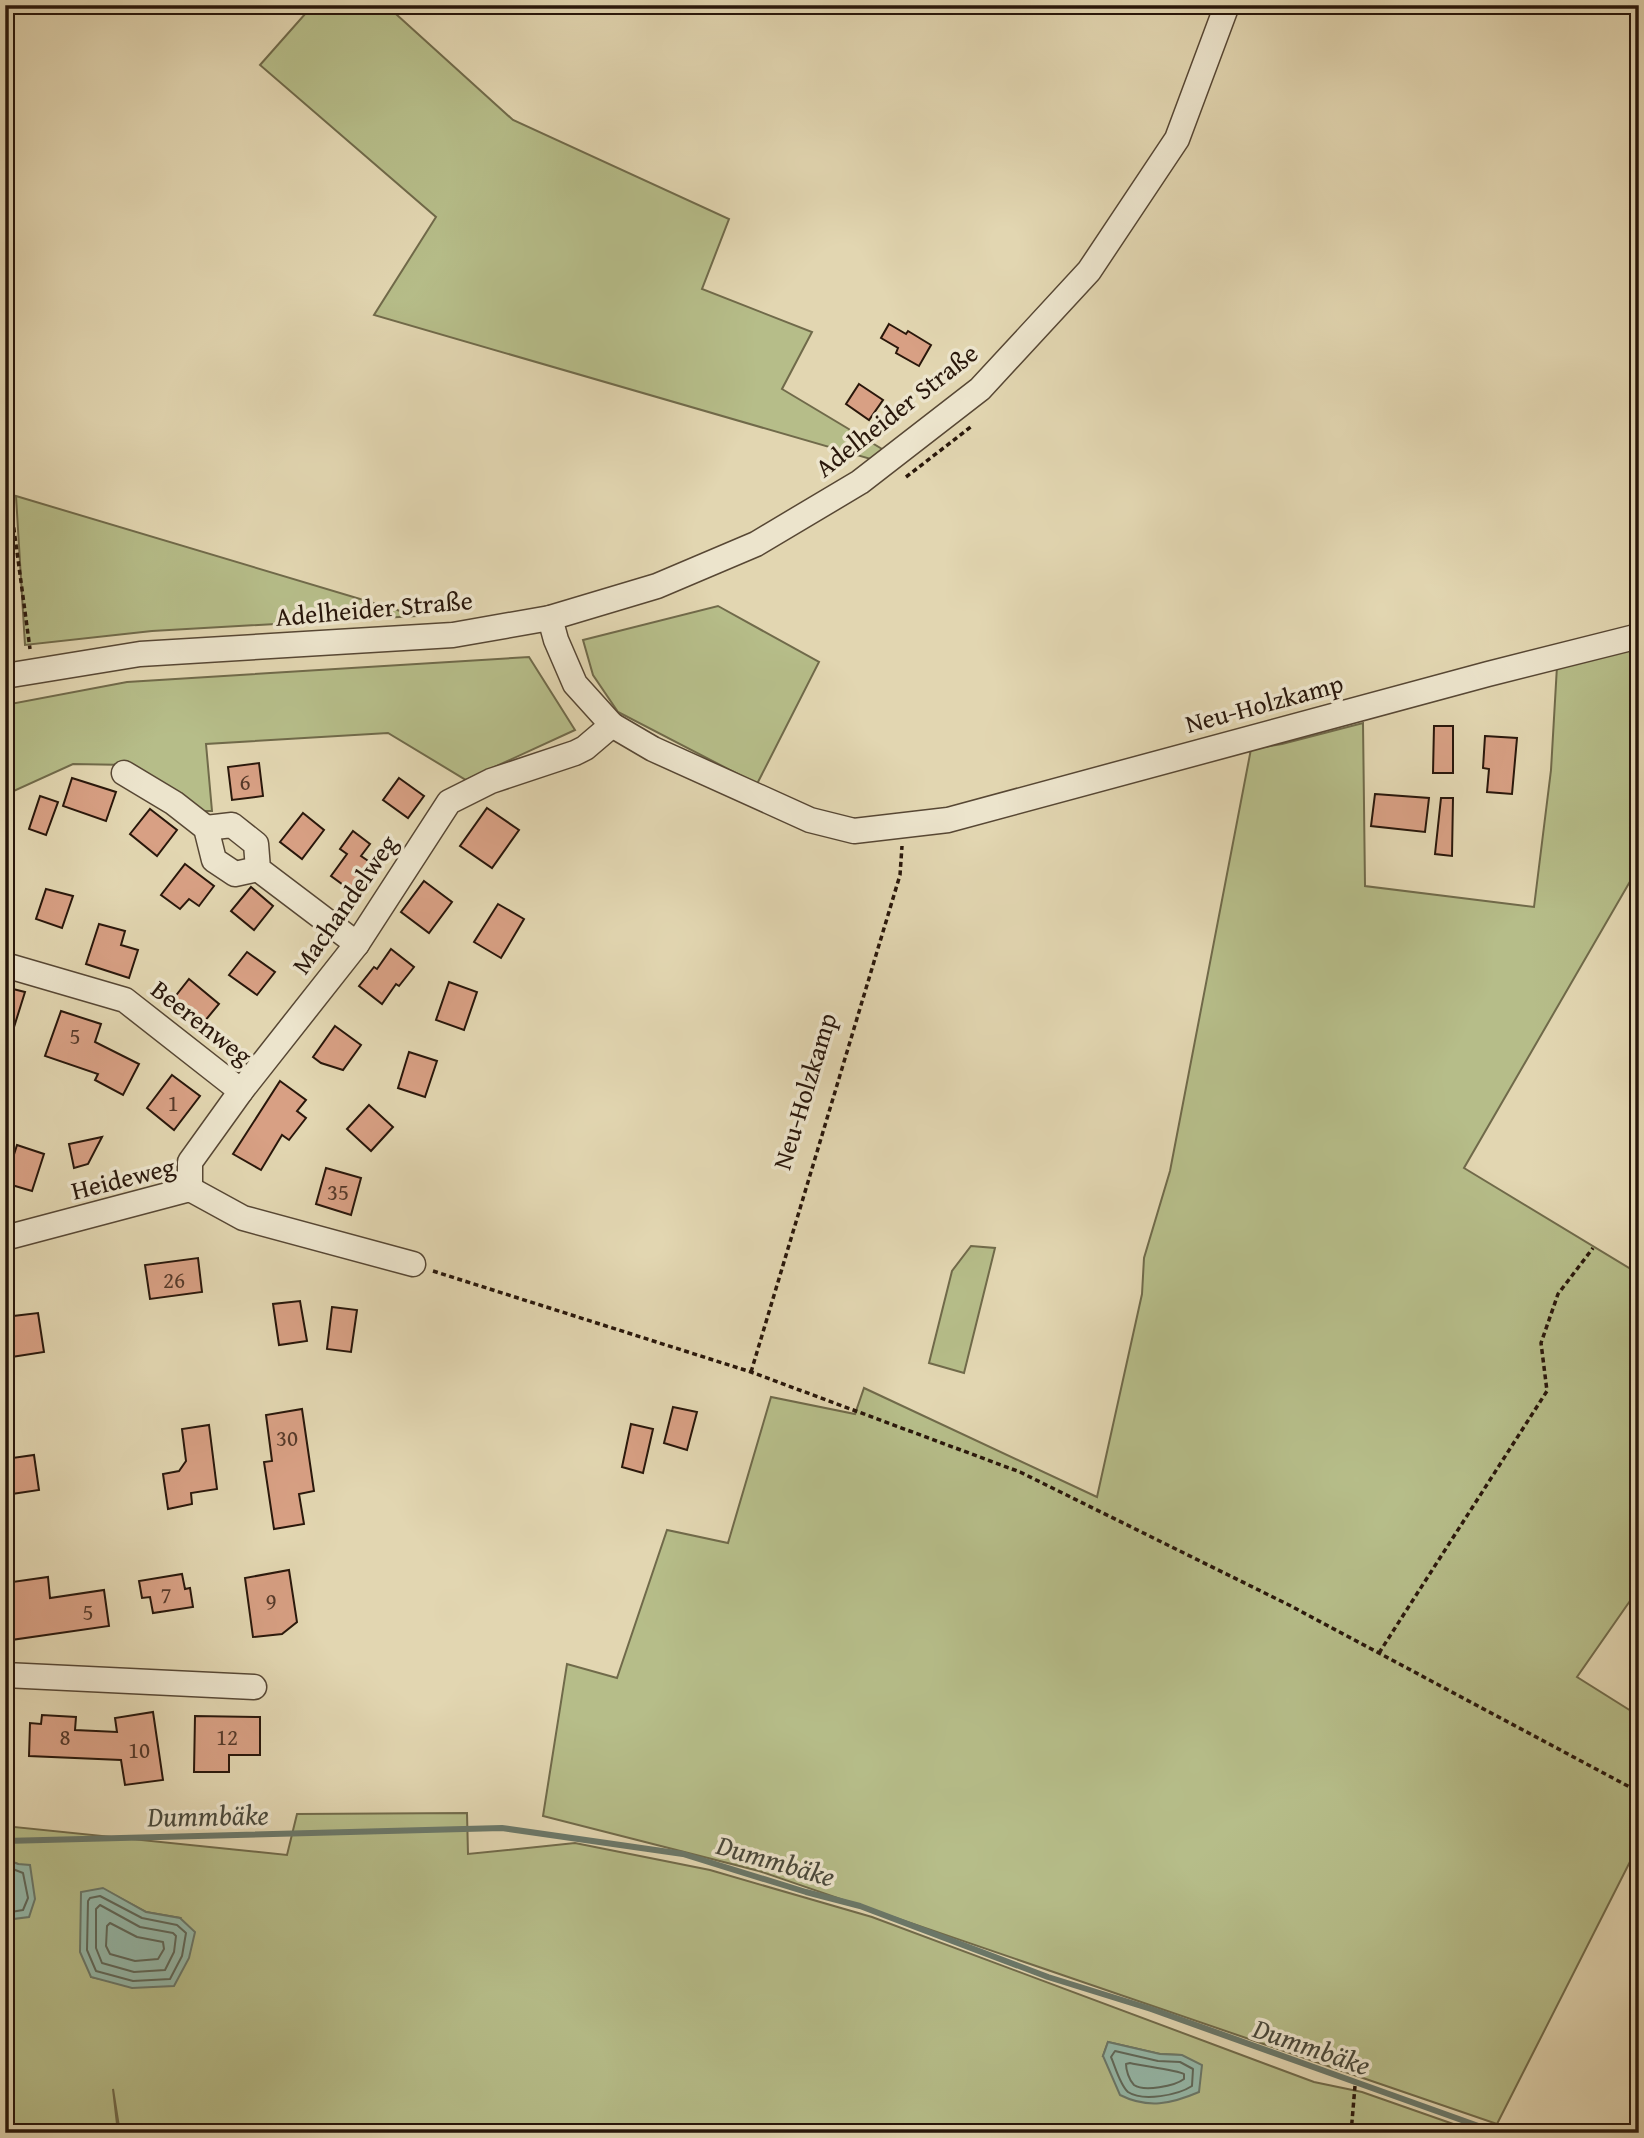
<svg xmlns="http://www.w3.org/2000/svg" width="1644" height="2138" viewBox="0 0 1644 2138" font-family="'Gentium Book Plus',serif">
<rect width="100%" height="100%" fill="#e2d6b1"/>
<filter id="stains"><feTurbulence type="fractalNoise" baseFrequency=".00286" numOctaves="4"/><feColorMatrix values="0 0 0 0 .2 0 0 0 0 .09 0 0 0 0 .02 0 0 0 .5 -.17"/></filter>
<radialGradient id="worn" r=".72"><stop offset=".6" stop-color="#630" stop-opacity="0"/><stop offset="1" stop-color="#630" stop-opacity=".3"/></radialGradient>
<!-- green -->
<g fill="#b6bd89" stroke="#706a4a" stroke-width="2" fill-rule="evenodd">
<path d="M313 5H386L513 120 729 219 702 289 812 332 782 389 887 452 874 460 374 315 436 217 260 65Z"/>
<path d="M16 496 417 616 152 631 25 645Z"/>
<path d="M718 606 819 662 757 784 618 712 593 675 583 640Z"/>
<path d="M1639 644V866L1464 1168 1639 1274V1588L1577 1677 1639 1716V1844L1497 2124 759 1871 543 1816 567 1664 617 1678 667 1530 728 1543 771 1397 855 1414 864 1388 1097 1497 1142 1294 1144 1258 1170 1171 1251 749 1282 744 1363 723 1365 886 1534 907 1551 770 1557 666Z"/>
<path d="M529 657 575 730 466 780 388 733 206 744 212 811H198L129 765 73 764 5 795V705L127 682Z"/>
<path d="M971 1246 995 1248 964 1373 929 1363 952 1271Z"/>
<path d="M467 1813 468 1854 575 1843 710 1870 872 1917 1314 2082 1362 2092 1479 2133H120L113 2089 118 2133H5V1920L29 1916 18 1864 5 1859V1826L287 1855 297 1814ZM103 1889 146 1912 180 1918 113 1982 91 1977 81 1893ZM1108 2042 1160 2054 1182 2055 1103 2056Z"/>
</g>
<!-- water -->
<g fill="#95b9aa" stroke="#6a786a" stroke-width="2">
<path d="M5 1859 18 1864 30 1865 35 1899 29 1917 5 1920Z"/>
<path d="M103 1888 146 1912 180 1918 195 1932 189 1958 174 1986 132 1988 91 1977 80 1952 81 1892Z"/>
<path d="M1108 2042 1160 2054 1182 2055 1202 2065 1199 2092C1171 2104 1148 2109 1120 2095L1103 2056Z"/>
</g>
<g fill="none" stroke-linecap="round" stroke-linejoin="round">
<!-- shore -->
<g stroke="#5f685a" stroke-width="2">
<path d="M5 1866 23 1873 28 1898 23 1910 5 1913"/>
<path d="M100 1896 142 1918 177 1925 186 1933 182 1956 170 1979 133 1981 96 1971 87 1950 88 1901 90 1898Z"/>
<path d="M100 1905 140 1927 173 1933 176 1936 174 1952 165 1970 134 1972 102 1963 96 1948V1909Z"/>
<path d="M110 1923 137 1937 163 1942 164 1949 158 1959 135 1961 110 1954 106 1946 107 1926Z"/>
<path d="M1115 2051 1158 2061 1180 2062 1193 2069 1192 2086C1178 2095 1143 2102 1128 2092 1120 2085 1115 2066 1111 2057Z"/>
<path d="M1130 2063C1142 2066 1177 2070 1184 2074V2079C1175 2086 1144 2092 1134 2085 1129 2080 1126 2070 1126 2064Z"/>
</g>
<!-- stream -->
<path stroke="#6a786a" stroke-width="6" d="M5 1841 502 1828 683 1854 806 1892 860 1906 1048 1977 1151 2009 1498 2133"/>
</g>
<!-- building -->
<g fill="#d8a084" stroke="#29170b" stroke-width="2">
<path d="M889 324 906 334 908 331 931 345 919 366 896 353 898 348 881 338Z"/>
<path d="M859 384 883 400 869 420 846 404Z"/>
<path d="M1434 726H1453V773H1433Z"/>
<path d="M1485 736 1517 738 1512 794 1487 792 1489 769 1483 768Z"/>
<path d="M259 763 263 796 232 800 228 767Z"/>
<path d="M72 778 116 792 106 821 63 806Z"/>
<path d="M399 778 424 796 408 818 383 800Z"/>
<path d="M1375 794 1429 798 1425 832 1371 826Z"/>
<path d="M40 796 58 802 46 835 29 829Z"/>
<path d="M1441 798H1453L1452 856 1435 854Z"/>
<path d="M487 808 519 830 492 868 460 846Z"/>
<path d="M150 809 177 830 157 856 130 834Z"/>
<path d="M303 813 324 830 302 859 280 842Z"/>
<path d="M353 831 370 844 361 856 377 867 357 895 331 876 347 854 340 849Z"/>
<path d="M185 864 214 886 199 906 189 899 180 909 161 895Z"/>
<path d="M424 881 452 902 429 933 401 912Z"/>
<path d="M251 887 273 906 254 930 231 911Z"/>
<path d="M46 889 73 896 62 928 36 919Z"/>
<path d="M498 904 524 919 501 958 474 942Z"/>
<path d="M99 924 125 931 121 945 138 950 129 978 86 964Z"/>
<path d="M391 949 414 967 399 986 396 984 382 1004 359 986 374 967 377 969Z"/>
<path d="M247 952 275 972 257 995 229 975Z"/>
<path d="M189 979 219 1004 204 1022 174 998Z"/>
<path d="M449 982 477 992 464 1030 436 1020Z"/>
<path d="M5 987 25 992 9 1043H5Z"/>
<path d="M61 1011 101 1024 95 1042 139 1064 123 1095 95 1080 98 1074 45 1056Z"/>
<path d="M335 1026 361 1045 343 1070 321 1063 313 1057Z"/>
<path d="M409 1052 437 1061 425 1097 398 1088Z"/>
<path d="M172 1075 200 1096 174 1130 147 1108Z"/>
<path d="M280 1081 306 1100 297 1111 306 1118 289 1140 282 1135 261 1170 233 1154Z"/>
<path d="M369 1105 393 1127 371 1151 347 1129Z"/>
<path d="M102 1137 88 1164 74 1168 69 1144Z"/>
<path d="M17 1145 44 1154 32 1191 5 1183Z"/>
<path d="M326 1168 361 1178 351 1215 316 1204Z"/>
<path d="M198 1258 202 1292 150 1299 145 1265Z"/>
<path d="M300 1301 307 1341 279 1345 273 1304Z"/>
<path d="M332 1307 357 1310 351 1352 327 1349Z"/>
<path d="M38 1313 44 1352 5 1358V1317Z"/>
<path d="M673 1407 697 1412 687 1450 664 1443Z"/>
<path d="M302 1409 314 1491 299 1494 304 1524 274 1529 264 1462 272 1461 266 1415Z"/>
<path d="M631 1424 653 1429 643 1473 622 1467Z"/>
<path d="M209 1425 217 1489 191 1493 192 1504 168 1509 163 1474 179 1471 186 1461 182 1429Z"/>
<path d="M34 1455 39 1490 5 1495V1459Z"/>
<path d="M289 1570 297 1622 282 1634 253 1637 245 1578Z"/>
<path d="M182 1574 185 1589 190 1588 193 1607 153 1613 150 1597 142 1598 139 1581Z"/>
<path d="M48 1577 50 1598 104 1590 109 1626 11 1640 5 1583Z"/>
<path d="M153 1712 163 1780 125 1785 121 1760 29 1756 30 1723 41 1724 42 1715 76 1717 75 1730 117 1732 115 1718Z"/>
<path d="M195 1716 260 1717V1755H229V1772H194Z"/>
</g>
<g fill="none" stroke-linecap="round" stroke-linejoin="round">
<!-- minor casing -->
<g stroke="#574734" stroke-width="27">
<g id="minor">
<path d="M550 618 556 640 575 684 612 725 653 749 810 820 854 831 948 820 1488 674 1639 636"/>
<path d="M5 676 140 654 453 635 550 618 657 586 756 544 860 482 980 389 1089 271 1177 139 1227 5"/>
<path d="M124 773 174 803 206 828 214 860 235 874 258 869"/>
<path d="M206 828 232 825 256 844 258 869 357 944"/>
<path d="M5 965 125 1000 241 1091"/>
<path d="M190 1189V1162L241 1091 357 944 449 802 491 781 575 753 585 748 612 725"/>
<path d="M5 1238 190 1189 243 1218 413 1264"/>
<path d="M5 1675 254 1687"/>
</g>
</g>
<!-- path -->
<g stroke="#29170b" stroke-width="3.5" stroke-dasharray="5 3.5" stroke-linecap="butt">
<path d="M906 477 972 426"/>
<path d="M5 486 13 522 30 649"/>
<path d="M433 1271 751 1372 1020 1472 1289 1605 1639 1792"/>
<path d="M751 1372 900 875 902 846"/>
<path d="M1379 1653 1547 1391 1541 1343 1558 1294 1593 1248"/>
<path d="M1351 2133 1355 2086"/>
</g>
<!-- minor -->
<use href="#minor" stroke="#ece4cc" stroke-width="24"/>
</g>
<g text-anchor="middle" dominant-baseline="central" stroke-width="7" stroke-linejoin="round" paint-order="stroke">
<!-- number labels -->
<g font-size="23" fill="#553929">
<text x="245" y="781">6</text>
<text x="75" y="1035">5</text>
<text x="173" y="1102">1</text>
<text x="338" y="1191">35</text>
<text x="174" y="1279">26</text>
<text x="287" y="1437">30</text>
<text x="166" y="1594">7</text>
<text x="271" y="1600">9</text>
<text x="88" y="1611">5</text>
<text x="65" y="1736">8</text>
<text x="227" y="1736">12</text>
<text x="139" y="1749">10</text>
</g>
<!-- street labels -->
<g font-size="26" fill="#29170b" stroke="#ece4cc">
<text transform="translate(896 410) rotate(-38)">Adelheider Straße</text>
<text transform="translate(374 608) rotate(-5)">Adelheider Straße</text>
<text transform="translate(1264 703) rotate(-15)">Neu-Holzkamp</text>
<text transform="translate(344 904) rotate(-55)">Machandelweg</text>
<text transform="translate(202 1022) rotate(38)">Beerenweg</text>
<text transform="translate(804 1091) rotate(-73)">Neu-Holzkamp</text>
<text transform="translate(123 1178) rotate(-14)">Heideweg</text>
</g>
<!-- water labels -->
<g font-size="28" font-style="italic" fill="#49483b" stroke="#ece4cc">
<text transform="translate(208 1815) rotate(-1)">Dummbäke</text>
<text transform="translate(776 1860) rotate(16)">Dummbäke</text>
<text transform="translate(1312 2046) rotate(19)">Dummbäke</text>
</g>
</g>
<!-- margin -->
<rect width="1644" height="2138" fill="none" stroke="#e2d6b1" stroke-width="28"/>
<rect x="7" y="7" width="1630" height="2124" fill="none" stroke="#29170b" stroke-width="3.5"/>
<rect x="14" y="14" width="1616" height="2110" fill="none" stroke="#29170b" stroke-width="2"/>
<rect width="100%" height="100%" filter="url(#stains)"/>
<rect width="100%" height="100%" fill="url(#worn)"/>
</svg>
